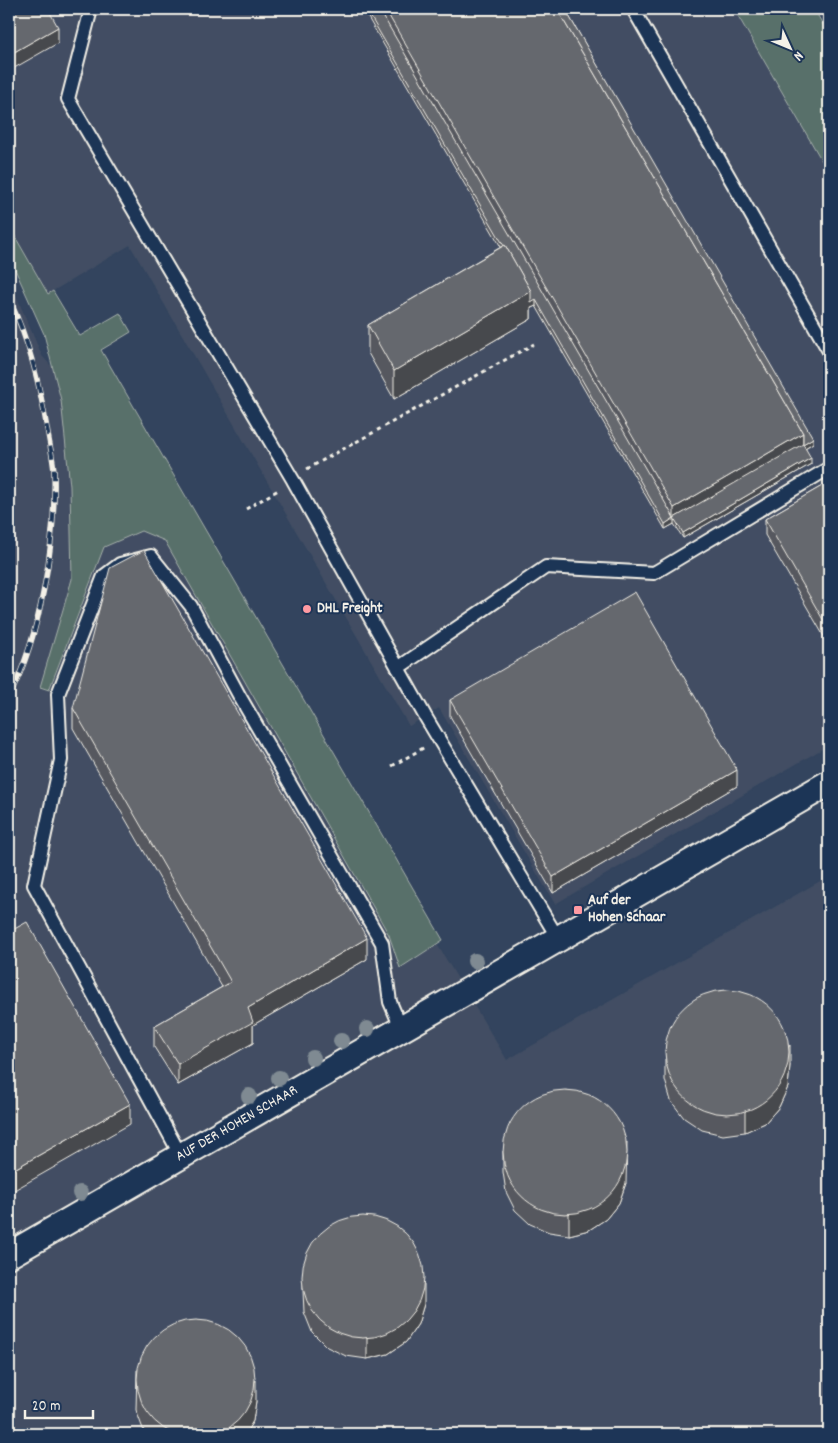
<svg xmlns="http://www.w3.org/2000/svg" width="838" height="1443" viewBox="0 0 838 1443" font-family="Dekko,sans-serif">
<rect width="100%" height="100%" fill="#33445e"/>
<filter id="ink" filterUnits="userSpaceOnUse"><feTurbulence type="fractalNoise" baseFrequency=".02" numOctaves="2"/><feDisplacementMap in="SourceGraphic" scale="10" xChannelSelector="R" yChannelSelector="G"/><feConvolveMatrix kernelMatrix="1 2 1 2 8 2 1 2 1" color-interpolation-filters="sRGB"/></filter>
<g filter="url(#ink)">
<!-- built -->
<g fill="#424e63">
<path d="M9 9H734L829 173V745L555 904 439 708 409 726 130 245 48 294 9 226Z"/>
<path d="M9 279 42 356 154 476 507 1060 829 876V1434H9Z"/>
</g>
<!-- green -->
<g fill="#586f6b" stroke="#a6b0aa">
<path d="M734 9H814L829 35V173Z"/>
<path d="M9 226 48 294 53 291 80 336 120 313 131 332 101 350 443 940 400 968 389 935 165 541 141 531 104 547 49 690 40 687 72 579 70 486 61 400 44 334 9 256Z"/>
</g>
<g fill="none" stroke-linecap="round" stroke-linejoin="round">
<!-- lane casing -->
<g stroke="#f4f1e8" stroke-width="16">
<g id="lane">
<path d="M91 9 68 99 293 480 425 716 559 940"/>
<path d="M633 9 829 351"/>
<path d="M398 668 546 567 654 573 829 468"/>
<path d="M181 1156 34 885 61 760 58 694 104 576 120 564 151 556 191 606 240 697 382 943 390 1002 402 1030"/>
</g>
</g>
<!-- street casing -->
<g stroke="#f4f1e8" stroke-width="29">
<path id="street" d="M9 1255 829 783"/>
</g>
<!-- path -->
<g stroke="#f4f1e8" stroke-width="3" stroke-dasharray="4 4" stroke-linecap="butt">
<path d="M307 469 534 344"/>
<path d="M246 509 280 489"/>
<path d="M392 766 425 747"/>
</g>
<!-- lane -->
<use href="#lane" stroke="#1d3557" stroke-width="12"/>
<!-- street -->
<use href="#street" stroke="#1d3557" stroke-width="25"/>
<!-- rail casing -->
<g stroke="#f4f1e8" stroke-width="5.5">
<path id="rail" d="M9 299C30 342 40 387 48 434 50 446 53 459 54 471 56 540 41 636 9 697"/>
</g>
<!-- rail -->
<use href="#rail" stroke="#1d3557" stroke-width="4" stroke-dasharray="11" stroke-linecap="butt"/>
</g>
<!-- trees -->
<g fill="#7f8a92">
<circle cx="475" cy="961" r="8"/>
<circle cx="367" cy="1029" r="8"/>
<circle cx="341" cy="1041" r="8"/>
<circle cx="313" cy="1058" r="8"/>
<circle cx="279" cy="1078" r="8"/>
<circle cx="249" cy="1096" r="8"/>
<circle cx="80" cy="1193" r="8"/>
</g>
<!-- wall -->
<g fill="#57595f" stroke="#f4f1e8">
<path d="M363 9H565L813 443 805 448 811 464 683 538 674 524 665 529 536 306 531 308V319L394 399 368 353V325L501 247Z"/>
<path d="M829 482V645L765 535V519Z"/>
<path d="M450 700 737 786 553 893 450 716Z"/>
<path d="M73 708 367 959 253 1025V1043L178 1085 154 1047V1026L222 987 73 728Z"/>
<path d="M665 1059 790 1065 788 1087 779 1107 765 1123 745 1132 723 1135 702 1130 684 1118 671 1101 665 1080Z"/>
<path d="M503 1151 626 1183 619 1203 606 1219 589 1230 569 1235 549 1232 530 1224 515 1210 506 1192 503 1172Z"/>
<path d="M303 1270 424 1304 418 1324 406 1342 388 1354 367 1359 346 1356 327 1347 312 1332 304 1312 303 1291Z"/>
<path d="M137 1370 256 1401 253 1421 245 1434H147L143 1429 136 1410Z"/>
</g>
<!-- shaded-wall -->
<g fill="#47484d" stroke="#f4f1e8">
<path d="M58 27V43L9 71V55Z"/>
<path d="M531 291 536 300V306L531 308V319L394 399V371Z"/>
<path d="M803 433V449L674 518V508Z"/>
<path d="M813 438V443L803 449V444Z"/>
<path d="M811 458V464L683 538V533Z"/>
<path d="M674 518V524L665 529V524Z"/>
<path d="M737 770V786L553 893V877Z"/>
<path d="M367 938V959L253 1025V1043L178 1085V1064L248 1008Z"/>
<path d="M790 1045V1065L788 1087 779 1107 765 1123 745 1132V1112Z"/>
<path d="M130 1104V1124L9 1193V1172Z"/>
<path d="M627 1142 626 1183 619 1203 606 1219 589 1230 569 1235V1214Z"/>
<path d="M424 1284V1304L418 1324 406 1342 388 1354 367 1359V1338Z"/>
<path d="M256 1380V1401L253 1421 245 1434H220Z"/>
</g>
<!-- building -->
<g fill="#65676e" stroke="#f4f1e8">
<path d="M9 9H48L58 27 9 55Z"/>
<path d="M366 9H379L674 518 665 524 536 300 531 303V291L505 245 504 246Z"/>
<path d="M385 9H557L803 433 674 508Z"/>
<path d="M557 9H565L813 438 803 444V433Z"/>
<path d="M505 245 531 291 394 371 368 325Z"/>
<path d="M803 444 811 458 683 533 674 518Z"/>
<path d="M829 482V630L765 519Z"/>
<path d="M144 550 367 938 248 1008 253 1022 178 1064 154 1026 231 982 73 708 110 568Z"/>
<path d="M635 592 737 770 553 877 450 700Z"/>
<path d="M27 922 130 1104 9 1172V932Z"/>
<circle cx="727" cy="1052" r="62"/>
<circle cx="565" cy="1152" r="62"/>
<circle cx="363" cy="1277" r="61"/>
<circle cx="196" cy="1379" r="59"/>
</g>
</g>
<!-- markers -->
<g fill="#ff9aa2" stroke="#1d3557" stroke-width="2">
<circle cx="307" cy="609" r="5"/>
<rect x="573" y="905" width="10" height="10" rx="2.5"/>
</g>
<g text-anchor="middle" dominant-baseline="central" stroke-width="4" stroke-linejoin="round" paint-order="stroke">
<!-- poi labels -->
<g font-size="15" font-weight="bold" fill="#f4f1e8" stroke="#1d3557" text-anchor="start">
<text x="317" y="609">DHL Freight</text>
<text x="588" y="901">Auf der<tspan x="588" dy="17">Hohen Schaar</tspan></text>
</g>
<!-- street labels -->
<g font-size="15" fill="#f4f1e8" stroke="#1d3557">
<text transform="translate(237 1124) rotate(-30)">AUF DER HOHEN SCHAAR</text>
</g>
</g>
<!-- margin -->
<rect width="838" height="1443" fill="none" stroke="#1d3557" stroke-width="30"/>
<rect x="15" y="15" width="808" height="1413" fill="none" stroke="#f4f1e8" stroke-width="2" filter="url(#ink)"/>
<!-- north arrow -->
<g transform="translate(790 48) rotate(134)" stroke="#1d3557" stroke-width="4" paint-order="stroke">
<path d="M0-4L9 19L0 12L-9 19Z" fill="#f4f1e8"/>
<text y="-8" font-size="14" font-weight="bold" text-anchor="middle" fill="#f4f1e8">N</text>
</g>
<!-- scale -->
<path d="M25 1410v8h68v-8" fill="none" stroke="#f4f1e8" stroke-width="2.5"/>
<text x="32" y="1410" font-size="15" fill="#f4f1e8" stroke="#1d3557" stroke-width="4" paint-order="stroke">20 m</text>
</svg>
